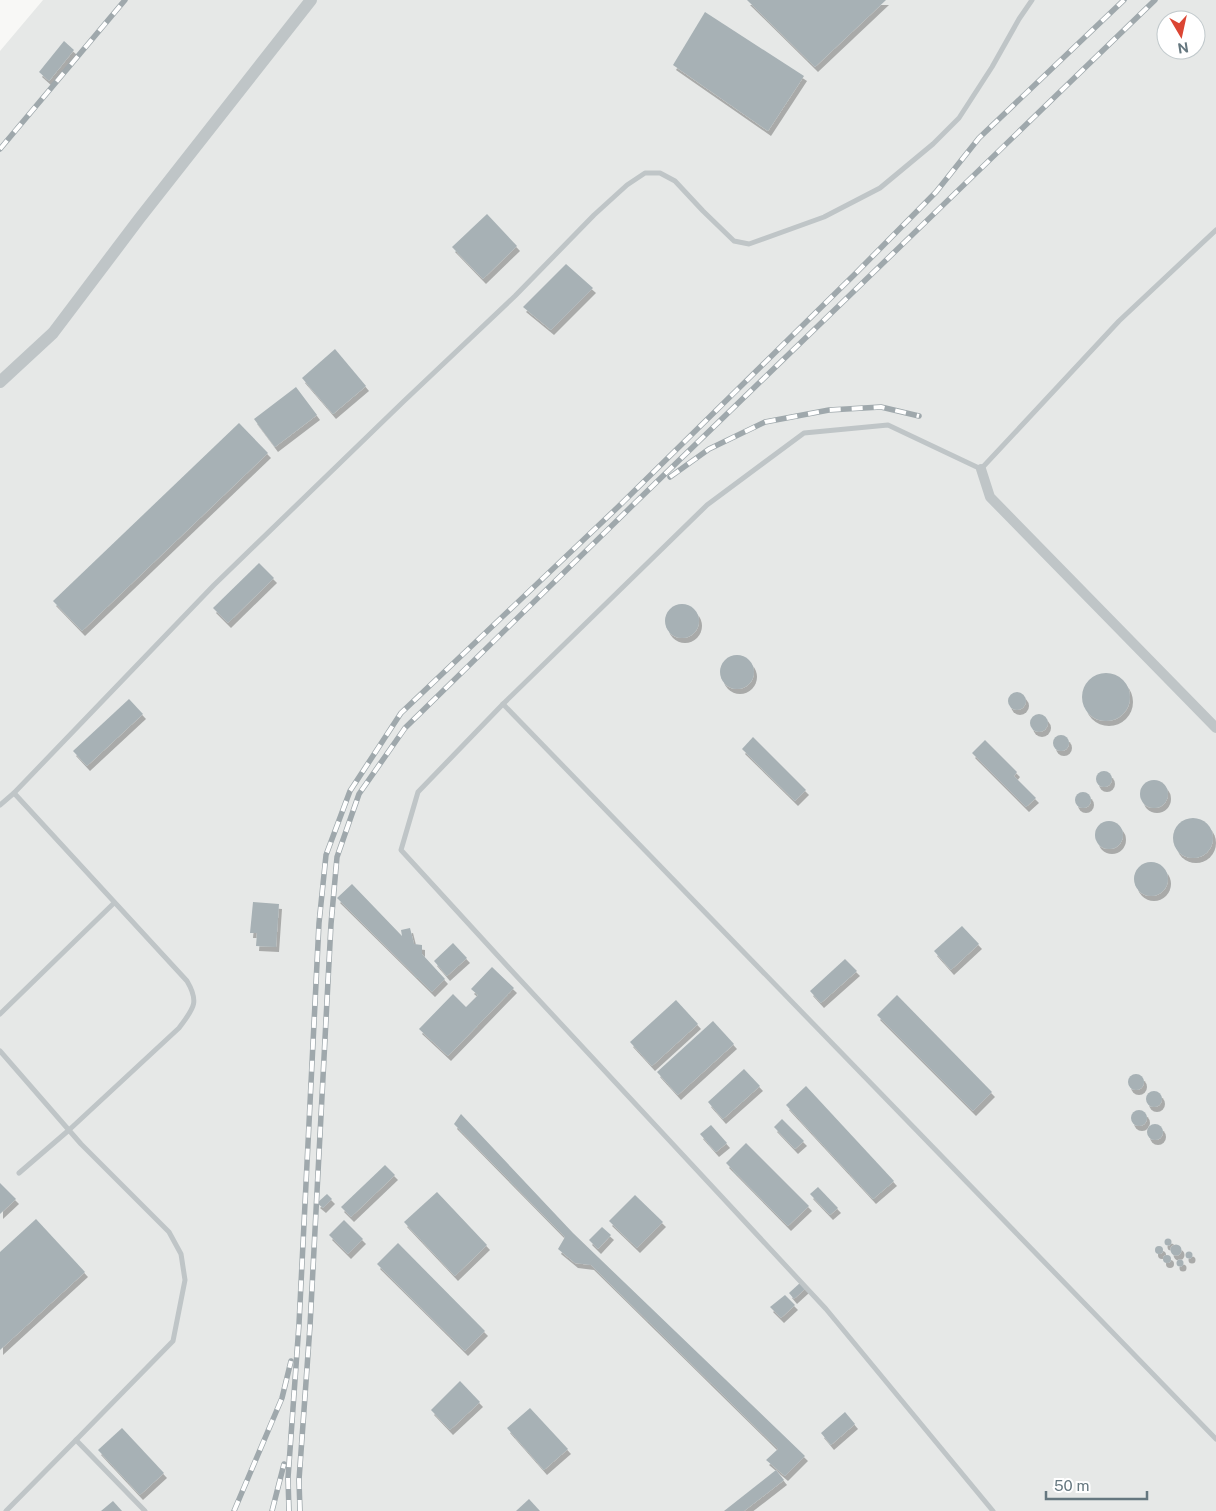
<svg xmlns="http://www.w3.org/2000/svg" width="1216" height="1511" viewBox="0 0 1216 1511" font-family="'Public Sans',sans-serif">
<defs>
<filter id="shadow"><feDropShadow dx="3" dy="5" stdDeviation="0" flood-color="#0004"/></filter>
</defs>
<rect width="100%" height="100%" fill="#f8f8f6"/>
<!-- built -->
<path fill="#e6e8e7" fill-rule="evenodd" d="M43 0H1216V1511H0V51ZM1166 20H1196V50H1166Z"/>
<!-- building -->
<g fill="#a7b1b5" filter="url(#shadow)">
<path d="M747 0H886L815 67Z"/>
<path d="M705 12 804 76 768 131 673 65Z"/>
<path d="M64 41 74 50 49 81 39 72Z"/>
<path d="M487 214 517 246 483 279 452 247Z"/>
<path d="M566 264 593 288 551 330 523 307Z"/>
<path d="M335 349 366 386 333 414 302 378Z"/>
<path d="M296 387 317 415 275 447 254 419Z"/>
<path d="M239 423 268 453 82 631 53 601Z"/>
<path d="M259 563 274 578 228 623 213 608Z"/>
<circle cx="682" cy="621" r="17"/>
<circle cx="737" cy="672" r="17"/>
<circle cx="1106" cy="697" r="24"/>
<circle cx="1017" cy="701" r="9"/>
<path d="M129 699 143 714 87 766 73 751Z"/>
<circle cx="1039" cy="723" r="9"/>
<circle cx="1061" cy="743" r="8"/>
<path d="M753 737 806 790 795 801 742 749Z"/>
<path d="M985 740 1017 772 1014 776 1036 798 1026 807 972 753Z"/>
<circle cx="1104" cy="779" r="8"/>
<circle cx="1154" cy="794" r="14"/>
<circle cx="1083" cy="800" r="8"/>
<circle cx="1193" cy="838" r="20"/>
<circle cx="1109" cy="835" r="14"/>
<circle cx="1151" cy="879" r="17"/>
<path d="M352 884 402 936 401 930 410 928 414 944 422 945V954L445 979 432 992 337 898Z"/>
<path d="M253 902 279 904 276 947 256 946 257 933H250Z"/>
<path d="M962 926 979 944 951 970 934 951Z"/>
<path d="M453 943 467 958 447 976 434 961Z"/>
<path d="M845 959 857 971 821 1003 810 991Z"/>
<path d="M492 967 514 988 448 1056 419 1029 453 994 466 1007 478 995 471 989Z"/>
<path d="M897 995 992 1092 973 1111 877 1015Z"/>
<path d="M676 1000 698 1024 652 1066 630 1042Z"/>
<path d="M713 1021 734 1044 678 1095 657 1072Z"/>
<path d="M744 1069 760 1086 723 1119 708 1102Z"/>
<circle cx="1136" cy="1082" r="8"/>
<path d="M806 1086 894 1181 873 1199 786 1105Z"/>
<circle cx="1154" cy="1099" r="8"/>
<circle cx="1139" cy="1118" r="8"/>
<path d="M461 1114 573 1233 805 1456 785 1476 766 1460 778 1449 591 1265 575 1263 558 1249 565 1237 454 1124Z"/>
<path d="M782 1119 804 1141 795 1149 774 1127Z"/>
<circle cx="1155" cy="1132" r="8"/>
<path d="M711 1125 727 1143 716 1152 700 1134Z"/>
<path d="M746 1143 809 1206 788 1226 726 1163Z"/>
<path d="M385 1165 395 1175 351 1217 341 1207Z"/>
<path d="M0 1183 16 1199 0 1214Z"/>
<path d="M818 1187 838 1208 830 1215 810 1194Z"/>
<path d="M437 1192 487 1245 455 1276 404 1222Z"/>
<path d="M327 1194 332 1199 323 1208 317 1203Z"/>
<path d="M635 1195 663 1222 637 1248 609 1221Z"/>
<path d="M36 1219 85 1272 0 1350V1252Z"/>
<path d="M344 1220 363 1239 348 1254 329 1235Z"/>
<path d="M602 1227 611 1235 598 1249 589 1240Z"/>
<circle cx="1168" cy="1242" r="3.5"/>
<path d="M398 1243 485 1331 465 1351 377 1264Z"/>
<circle cx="1176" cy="1250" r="5.5"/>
<circle cx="1159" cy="1250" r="4"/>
<circle cx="1189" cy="1255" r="3.5"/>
<circle cx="1167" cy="1259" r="4"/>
<circle cx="1180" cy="1263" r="3.5"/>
<path d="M801 1282 806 1288 794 1299 789 1293Z"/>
<path d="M785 1295 795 1305 781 1318 770 1307Z"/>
<path d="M460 1381 480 1402 450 1430 431 1410Z"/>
<path d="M530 1408 568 1449 544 1470 507 1428Z"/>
<path d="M845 1412 855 1424 831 1445 821 1433Z"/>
<path d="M122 1428 164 1473 140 1495 98 1450Z"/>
<path d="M776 1470 784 1480 744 1511H724Z"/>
<path d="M529 1499 540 1511H516Z"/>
<path d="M113 1501 122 1511H101Z"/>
</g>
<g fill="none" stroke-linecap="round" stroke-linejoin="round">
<!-- service -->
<g stroke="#bfc5c7" stroke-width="5">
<path d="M503 704 1216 1439"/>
<path d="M14 793 187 981C200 1003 193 1009 179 1028L69 1130 19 1173"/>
<path d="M0 805 14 793 214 585 403 402 515 296 594 215 627 185 645 173H660L675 181 703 211 734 241 749 244 824 217 880 188 933 144 959 118 992 67 1019 19 1032 0"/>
<path d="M0 1014 114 903"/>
<path d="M0 1051 81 1144 169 1232 181 1254 185 1280 173 1341 76 1440"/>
<path d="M6 1511 76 1440 145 1511"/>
<path d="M993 1511 826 1309 510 969 401 850 418 792 503 704 707 505 804 433 888 425 981 469 1119 321 1216 230"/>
</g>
<!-- minor -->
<path stroke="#bfc5c7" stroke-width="10" d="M981 469 990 497 1216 728"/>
<!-- tertiary -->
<path stroke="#bfc5c7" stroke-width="12" d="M0 382 53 333 139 219 311 0"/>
<!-- rail casing -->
<g stroke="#9fa8ac" stroke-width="5.5">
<g id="rail">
<path d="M0 149 125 0"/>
<path d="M670 477 709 449 765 422 829 410 881 407 919 416"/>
<path d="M234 1511 282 1398 291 1361"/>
<path d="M272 1511 284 1464"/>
<path d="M289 1511 288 1478 299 1324 319 923 326 855 350 791 401 713 618 507 855 274 936 192 979 138 1124 0"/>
<path d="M300 1511 299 1480 310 1326 331 924 337 857 359 794 405 728 636 502 1155 0"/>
</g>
</g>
<!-- rail -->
<use href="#rail" stroke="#fff" stroke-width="4" stroke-dasharray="11" stroke-linecap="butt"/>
</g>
<!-- north arrow -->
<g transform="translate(1181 35) rotate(171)"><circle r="24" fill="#ffffff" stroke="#c1c9cc"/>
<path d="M0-4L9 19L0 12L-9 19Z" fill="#db4533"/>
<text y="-8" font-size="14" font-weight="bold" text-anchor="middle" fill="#65777f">N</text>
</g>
<!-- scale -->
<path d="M1046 1491v8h101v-8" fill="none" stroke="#65777f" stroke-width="2.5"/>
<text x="1054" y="1491" font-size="15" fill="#65777f" stroke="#ffffff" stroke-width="4" paint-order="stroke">50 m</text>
</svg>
